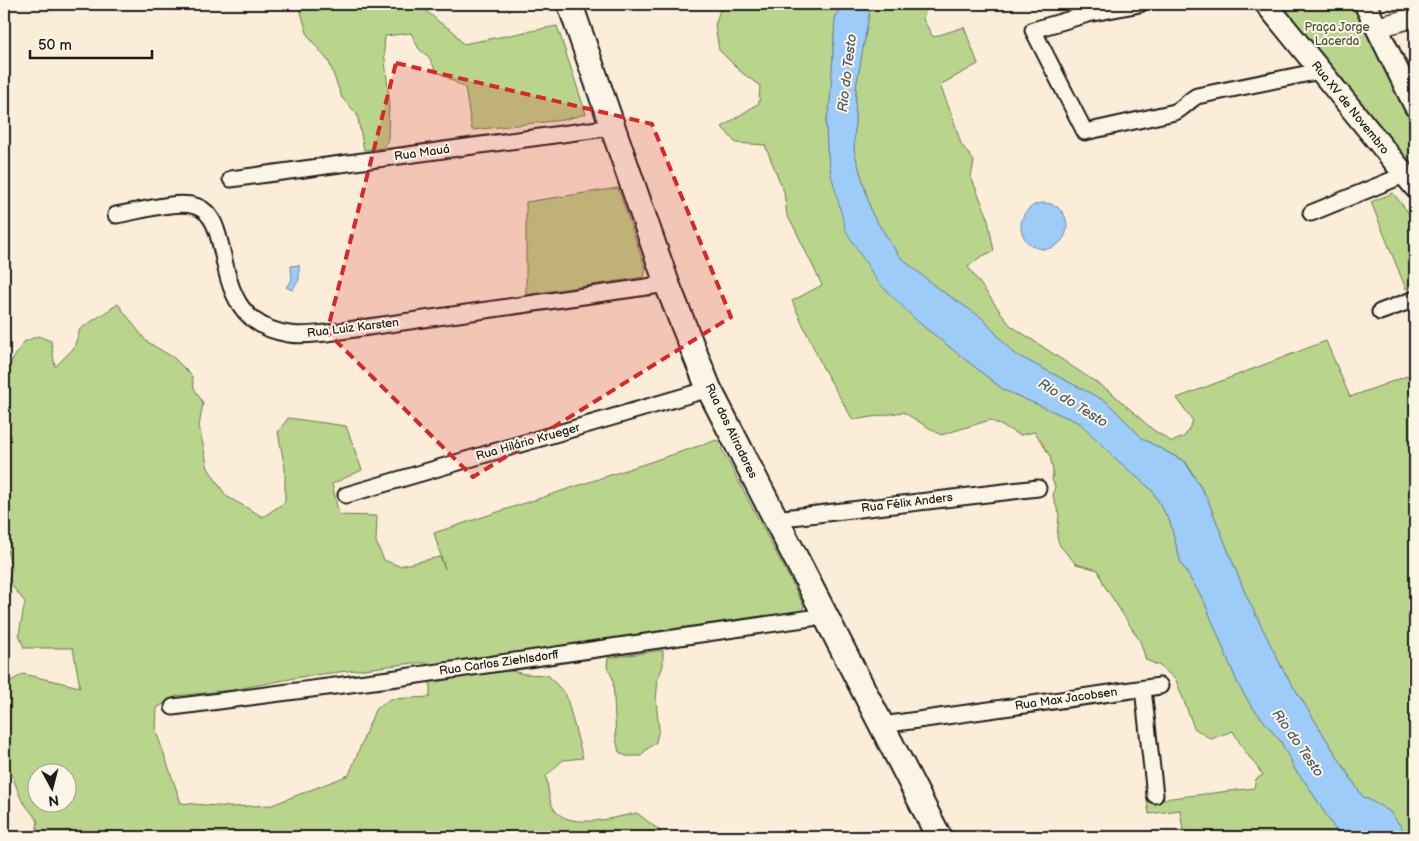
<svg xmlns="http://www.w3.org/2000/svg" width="1419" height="841" viewBox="0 0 1419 841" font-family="'Balsamiq Sans',sans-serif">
<rect width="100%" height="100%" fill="#fbedd8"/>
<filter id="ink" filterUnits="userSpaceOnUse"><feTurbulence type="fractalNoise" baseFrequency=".02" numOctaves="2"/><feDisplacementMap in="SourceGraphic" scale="10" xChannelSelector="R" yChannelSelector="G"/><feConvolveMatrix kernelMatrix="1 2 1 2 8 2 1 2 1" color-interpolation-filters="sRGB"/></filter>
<g filter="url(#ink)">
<!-- green -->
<g fill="#b9d48b" stroke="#6a7854" fill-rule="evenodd">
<path d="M329 4H345L363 10 419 4 439 22 453 31 463 44 557 26 586 114 563 120 472 130 465 88 436 71 429 57 419 49 411 33 385 36 384 50 389 99 388 140 384 148 364 150 357 114 342 98 329 62 308 36 300 9Z"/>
<path d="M722 4H840L835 20 830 105 826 122 827 148 831 174 877 281 918 322 1004 390 1080 423 1116 459 1152 490 1170 522 1181 563 1204 601 1238 684 1250 704 1281 742 1296 771 1308 786 1340 837H1184L1180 810 1149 814 1147 801 1254 788 1256 779 1263 775 1244 750 1233 731 1211 739 1194 728 1176 680 1160 666 1146 660 1140 641 1104 585 1098 570 1076 564 1060 546 1057 537 1059 515 1053 496 1055 486 1052 480 1053 472 1050 456 1035 432 1020 435 990 420 941 435 903 412 853 420 823 368 792 301 822 285 793 225 787 216 784 192 765 145 736 143 722 127 759 103 760 86 741 72 719 50 715 25Z"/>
<path d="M871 4H927L923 19 933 37 964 27 978 64 940 85 953 118 961 144 974 161 971 177 987 215 994 251 980 257 968 267 1010 325 1112 393 1152 429 1172 442 1185 436 1193 421 1177 398 1326 341 1350 397 1415 373V837H1409L1389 811 1362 796 1283 670 1245 593 1207 498 1186 462 1143 439 1107 402 1013 353 982 318 936 287 899 256 872 214 854 151 856 87Z"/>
<path d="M1278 4H1353L1415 129V173Z"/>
<path d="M618 188 646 270 644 277 526 295V202Z"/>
<path d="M1393 193 1415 221V285L1406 289 1371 202Z"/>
<path d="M118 304 146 341 174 358 192 376 194 388 203 403 199 426 208 468 226 496 263 517 285 502V469L278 432 288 418 346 426 362 470 332 484 339 515 377 516 376 542 384 560 399 566 440 557 445 569 434 533 717 440 804 606 801 613 481 664 525 674 548 675 566 695 583 758 563 760 546 776C548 785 548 795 551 803 562 834 615 817 637 813L659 830 663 837H33L36 835 38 821 21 799 4 754V685L23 674 80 687 73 648H24L19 634 25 602 8 581 12 568 4 539V373L24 342 38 336 51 341 55 367 74 348 80 329ZM414 663H430V697L390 699 375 710 349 775 272 805 230 807 181 803 156 731 157 708 176 696 232 690 306 676ZM38 774H68V804H38Z"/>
<path d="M663 650V666L658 678 656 701 659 729 656 742 646 750 641 756H626L619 752 616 739 613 679 607 666 608 658Z"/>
</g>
<!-- water -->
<g fill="#9eccf9" stroke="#6a86a1">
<path d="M840 4H871L856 87 854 151 872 214 899 256 936 287 982 318 1013 353 1107 402 1143 439 1185 462 1207 498 1245 593 1283 670 1362 796 1389 811 1409 837H1340L1308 786 1296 771 1281 742 1250 704 1238 684 1204 601 1181 563 1170 522 1152 490 1116 459 1080 423 1004 390 918 322 877 281 846 231 831 174 827 148 826 122 830 105 835 20Z"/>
<circle cx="1044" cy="226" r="23"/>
<path d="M299 265V280L292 290 286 287 292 280 291 266Z"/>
</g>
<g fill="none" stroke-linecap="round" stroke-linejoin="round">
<!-- minor casing -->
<g stroke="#1c1c1c" stroke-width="19">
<g id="minor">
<path d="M1140 4 1088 14 1033 30 1085 132 1175 112C1184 108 1189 100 1197 96L1320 71"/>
<path d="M231 179 613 127"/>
<path d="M1311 213 1404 175"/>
<path d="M116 215C136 212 176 200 195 206 240 219 202 321 289 334 301 336 315 334 327 333L667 284"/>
<path d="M1380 312 1415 299"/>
<path d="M346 495 709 389"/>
<path d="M775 519 1038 488"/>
<path d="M1143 689 1155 795"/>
<path d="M173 707 397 678 825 616"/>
<path d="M882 725 1160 686"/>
</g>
</g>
<!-- tertiary casing -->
<g stroke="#1c1c1c" stroke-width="22">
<path id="tertiary" d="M1376 28 1415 17"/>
</g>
<!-- secondary casing -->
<g stroke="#1c1c1c" stroke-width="25">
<g id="secondary">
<path d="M1266 4 1415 187"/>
<path d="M1365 4 1415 106"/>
</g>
</g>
<!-- primary casing -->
<g stroke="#1c1c1c" stroke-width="28">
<path id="primary" d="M570 4 667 284 709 389 939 837"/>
</g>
<!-- minor -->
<use href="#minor" stroke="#fcf5e5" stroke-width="15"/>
<!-- tertiary -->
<use href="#tertiary" stroke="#fcf5e5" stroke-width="19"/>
<!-- secondary -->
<use href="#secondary" stroke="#fcf5e5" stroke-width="21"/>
<!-- primary -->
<use href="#primary" stroke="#fcf5e5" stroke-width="24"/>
</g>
</g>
<!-- marked area -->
<path fill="#d62828" fill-opacity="0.2" stroke="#d62828" stroke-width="4" stroke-dasharray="10 6" stroke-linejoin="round" d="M396 63 652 124 731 317 473 477 327 332Z"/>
<g text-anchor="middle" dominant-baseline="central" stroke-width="4" stroke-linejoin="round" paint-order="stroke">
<!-- park labels -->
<g font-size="12" fill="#4b533d" stroke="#fcf5e5">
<text x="1337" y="27">Praça Jorge<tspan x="1337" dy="14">Lacerda</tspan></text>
</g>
<!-- street labels -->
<g font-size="12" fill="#1c1c1c" stroke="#fcf5e5">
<text transform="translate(1350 108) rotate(51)">Rua XV de Novembro</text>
<text transform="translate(422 153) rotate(-8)">Rua Mauá</text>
<text transform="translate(353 328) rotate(-7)">Rua Luiz Karsten</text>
<text transform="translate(731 431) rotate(64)">Rua dos Atiradores</text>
<text transform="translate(528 442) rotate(-16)">Rua Hilário Krueger</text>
<text transform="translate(907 503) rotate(-7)">Rua Félix Anders</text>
<text transform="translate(499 663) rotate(-8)">Rua Carlos Ziehlsdorff</text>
<text transform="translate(1066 699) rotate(-8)">Rua Max Jacobsen</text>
</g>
<!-- water labels -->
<g font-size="14" font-style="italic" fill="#4a5a69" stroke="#fcf5e5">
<text transform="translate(847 73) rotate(-83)">Rio do Testo</text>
<text transform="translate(1073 403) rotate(32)">Rio do Testo</text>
<text transform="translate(1298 743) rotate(55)">Rio do Testo</text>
</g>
</g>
<!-- margin -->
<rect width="1419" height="841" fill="none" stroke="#fcf5e5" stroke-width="20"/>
<rect x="10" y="10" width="1399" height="821" fill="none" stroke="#1c1c1c" stroke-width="2" filter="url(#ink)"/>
<!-- north arrow -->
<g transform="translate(52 788) rotate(173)"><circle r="24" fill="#fcf5e5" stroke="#a29e95"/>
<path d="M0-4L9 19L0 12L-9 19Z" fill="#1c1c1c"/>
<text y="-8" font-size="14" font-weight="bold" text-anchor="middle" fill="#1c1c1c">N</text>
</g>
<!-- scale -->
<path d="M30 50v8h122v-8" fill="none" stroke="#1c1c1c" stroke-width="2.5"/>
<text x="38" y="50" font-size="15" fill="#1c1c1c" stroke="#fcf5e5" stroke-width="4" paint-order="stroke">50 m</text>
</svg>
